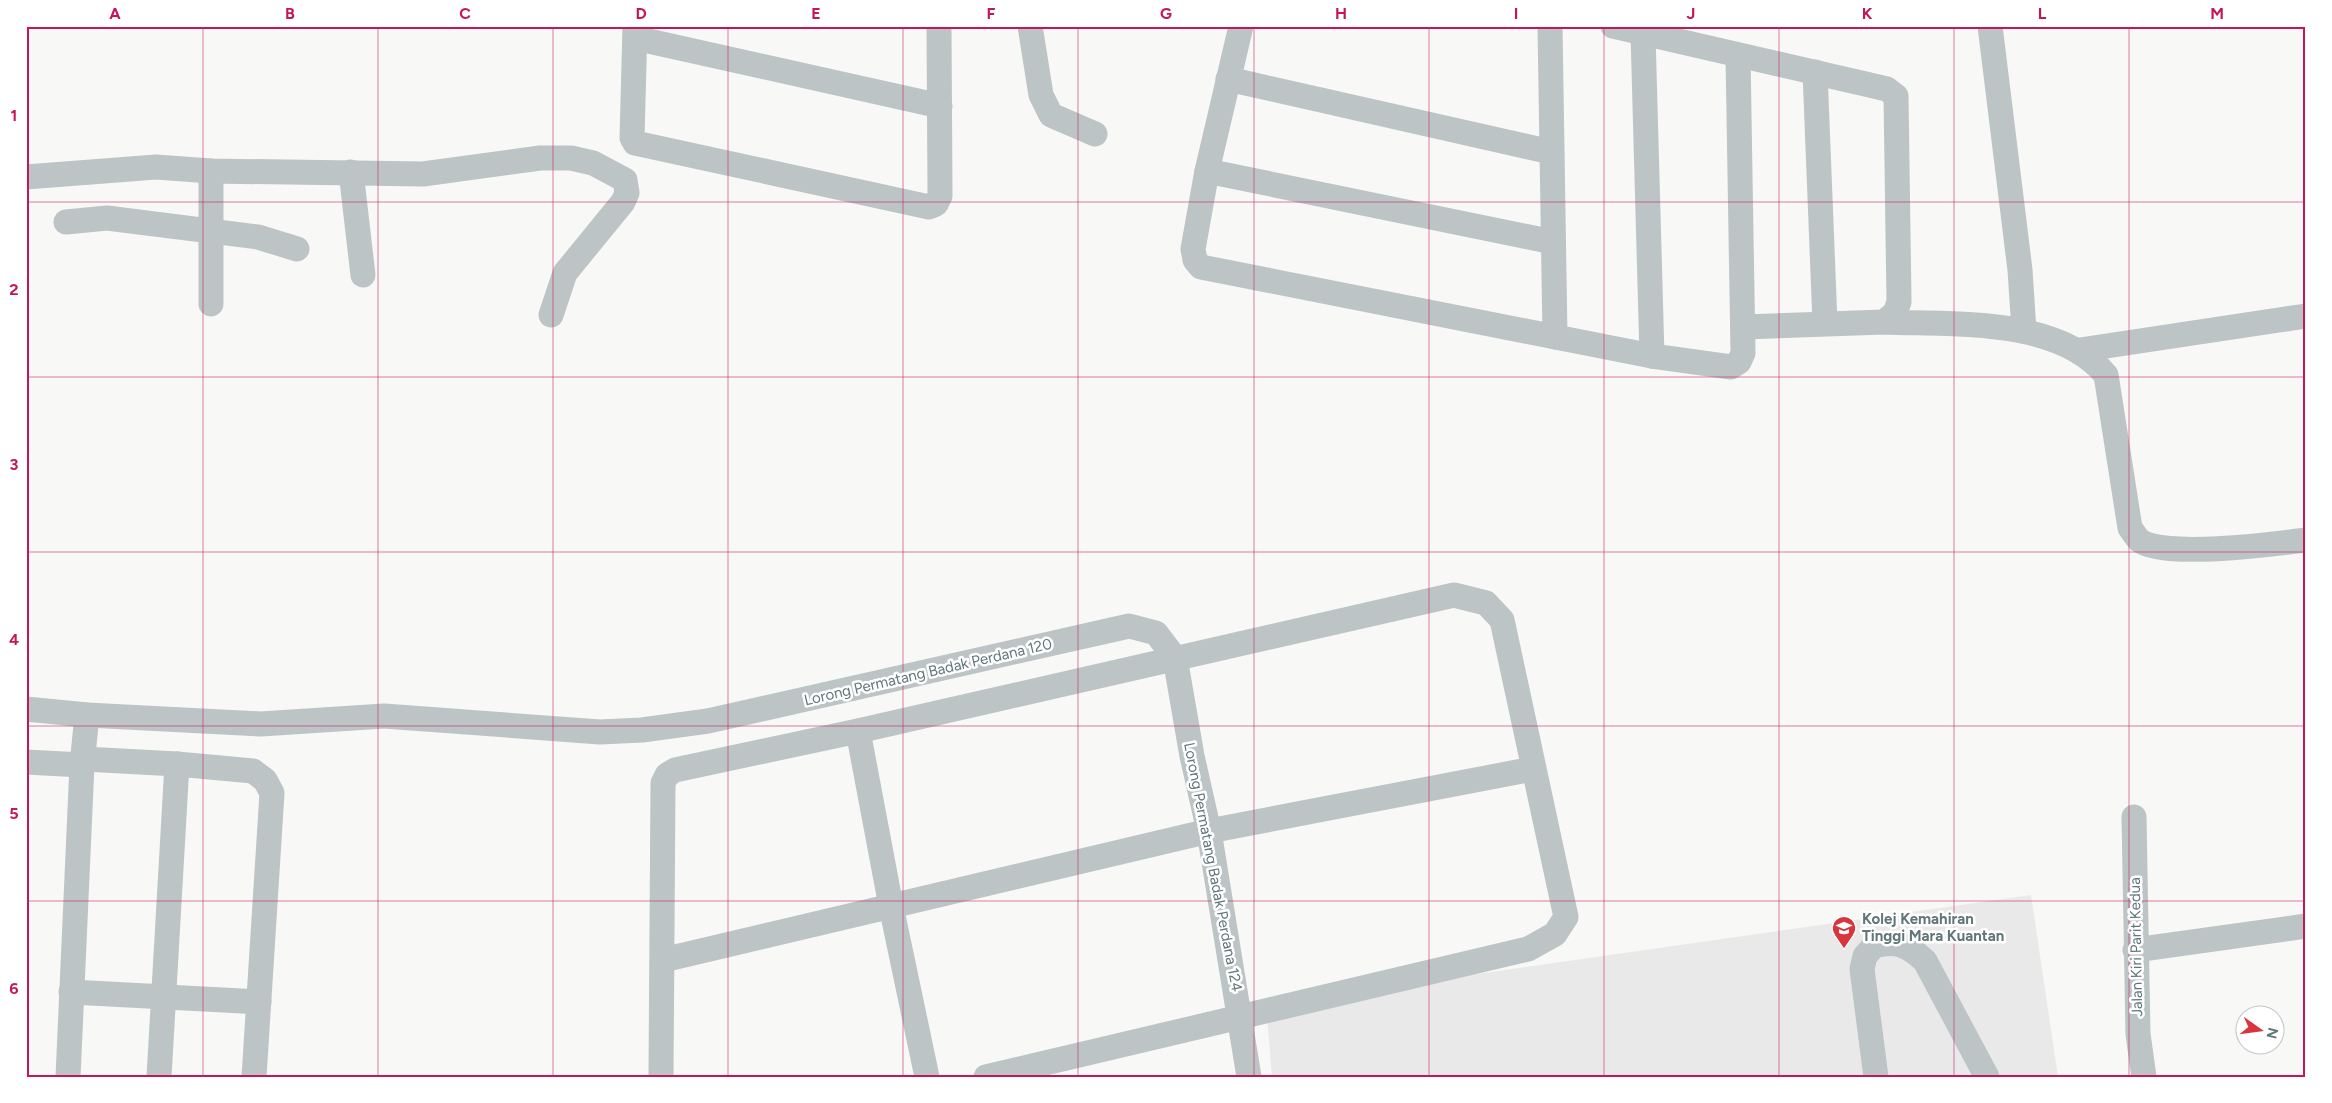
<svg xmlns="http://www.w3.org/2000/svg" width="2332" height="1103" viewBox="0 0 2332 1103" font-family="Figtree,sans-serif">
<rect width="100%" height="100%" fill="#f8f8f6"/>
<!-- built -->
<path fill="#e9e9e9" d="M2031 895 2058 1077H1272L1266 1004Z"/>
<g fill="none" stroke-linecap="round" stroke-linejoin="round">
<!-- minor -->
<g stroke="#bdc4c5" stroke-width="25">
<path d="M635 26 632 138 635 143 929 207 936 204 940 196 939 26"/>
<path d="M1030 26 1041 95 1051 115 1095 134"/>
<path d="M1241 26 1207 171 1193 249 1195 260 1201 267 1652 356 1731 367 1739 362 1743 353 1738 56"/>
<path d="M1550 26 1555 337"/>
<path d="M1613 26 1887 89 1896 96 1899 302 1895 313 1884 322 1743 327"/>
<path d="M1990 26 2020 270 2024 331"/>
<path d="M1643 34 1652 356"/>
<path d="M635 38 940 106"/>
<path d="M1815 72 1825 323"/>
<path d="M1228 79 1551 152"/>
<path d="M1207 171 1553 242"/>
<path d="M351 172 363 275"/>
<path d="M26 177 156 167 211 171 423 174 540 158H571L593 163 625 180 627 193 623 202 565 273 551 315"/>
<path d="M66 222 107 218 258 237 297 249"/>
<path d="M211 304V171"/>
<path d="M1884 322C1953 325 2058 317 2106 375L2130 528C2133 532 2136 537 2139 540 2161 559 2275 544 2306 540"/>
<path d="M2080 350 2306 316"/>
<path d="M26 709 87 715 261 724 384 716 600 732 642 730 708 721 1129 626 1156 633 1175 658 1192 756 1209 831 1249 1077"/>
<path d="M858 731 891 906 927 1077"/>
<path d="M84 759 177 764 253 771 265 780 272 793 254 1077"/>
<path d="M26 762 82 765"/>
<path d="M2134 817 2138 1034 2144 1077"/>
<path d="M2135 950 2306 926"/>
<path d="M663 960 1209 831 1533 769"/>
<path d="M71 992 259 1002"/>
<path d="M68 1077 82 765 87 715"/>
<path d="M159 1077 177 764"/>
<path d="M661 1077 663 783 667 775 675 770 858 731 1454 595 1486 603 1502 620 1566 917 1555 934 1528 949 986 1077"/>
<path d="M1876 1077 1862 969 1865 956 1874 946C1897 940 1908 945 1925 961L1987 1077"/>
</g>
</g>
<!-- grid -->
<path fill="none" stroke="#c2185b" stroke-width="1" stroke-opacity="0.55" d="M203 26V1077M378 26V1077M553 26V1077M728 26V1077M903 26V1077M1078 26V1077M1254 26V1077M1429 26V1077M1604 26V1077M1779 26V1077M1954 26V1077M2129 26V1077M26 202H2306M26 377H2306M26 552H2306M26 726H2306M26 901H2306"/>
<!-- icons -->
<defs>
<g id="university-pin" transform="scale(1.25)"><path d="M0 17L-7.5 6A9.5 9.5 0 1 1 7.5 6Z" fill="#d9353e" stroke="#fff"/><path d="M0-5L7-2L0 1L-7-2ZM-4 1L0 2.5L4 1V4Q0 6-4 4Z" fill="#fff"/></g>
</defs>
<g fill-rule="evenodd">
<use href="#university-pin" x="1844" y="928"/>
</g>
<g text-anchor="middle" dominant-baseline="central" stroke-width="5" stroke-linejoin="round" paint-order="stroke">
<!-- street labels -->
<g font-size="15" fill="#607679" stroke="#fff">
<text transform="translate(928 672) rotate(-13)">Lorong Permatang Badak Perdana 120</text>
<text transform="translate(1213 867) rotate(79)">Lorong Permatang Badak Perdana 124</text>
<text transform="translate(2136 947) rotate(-91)">Jalan Kiri Parit Kedua</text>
</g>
<!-- poi labels -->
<g font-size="15" font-weight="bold" fill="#607679" stroke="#fff" text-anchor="start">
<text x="1862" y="919">Kolej Kemahiran<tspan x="1862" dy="17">Tinggi Mara Kuantan</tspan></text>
</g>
</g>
<!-- border -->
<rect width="2332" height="1103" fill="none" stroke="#ffffff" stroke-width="55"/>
<!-- north arrow -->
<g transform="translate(2260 1030) rotate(104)"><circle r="24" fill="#ffffff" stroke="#bfc8c9"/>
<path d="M0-4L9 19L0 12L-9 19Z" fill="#d9353e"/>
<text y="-8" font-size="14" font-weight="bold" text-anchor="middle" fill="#607679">N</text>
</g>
<rect x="28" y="28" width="2276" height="1048" fill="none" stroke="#c2185b" stroke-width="2"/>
<g font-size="16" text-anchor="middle" font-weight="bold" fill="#c2185b">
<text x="115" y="19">A</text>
<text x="290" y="19">B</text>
<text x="465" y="19">C</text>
<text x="641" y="19">D</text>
<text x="816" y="19">E</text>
<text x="991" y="19">F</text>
<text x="1166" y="19">G</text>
<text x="1341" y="19">H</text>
<text x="1516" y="19">I</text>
<text x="1691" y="19">J</text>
<text x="1867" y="19">K</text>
<text x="2042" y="19">L</text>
<text x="2217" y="19">M</text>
<text x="14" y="121">1</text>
<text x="14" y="295">2</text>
<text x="14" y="470">3</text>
<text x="14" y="645">4</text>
<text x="14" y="819">5</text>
<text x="14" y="994">6</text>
</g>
</svg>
